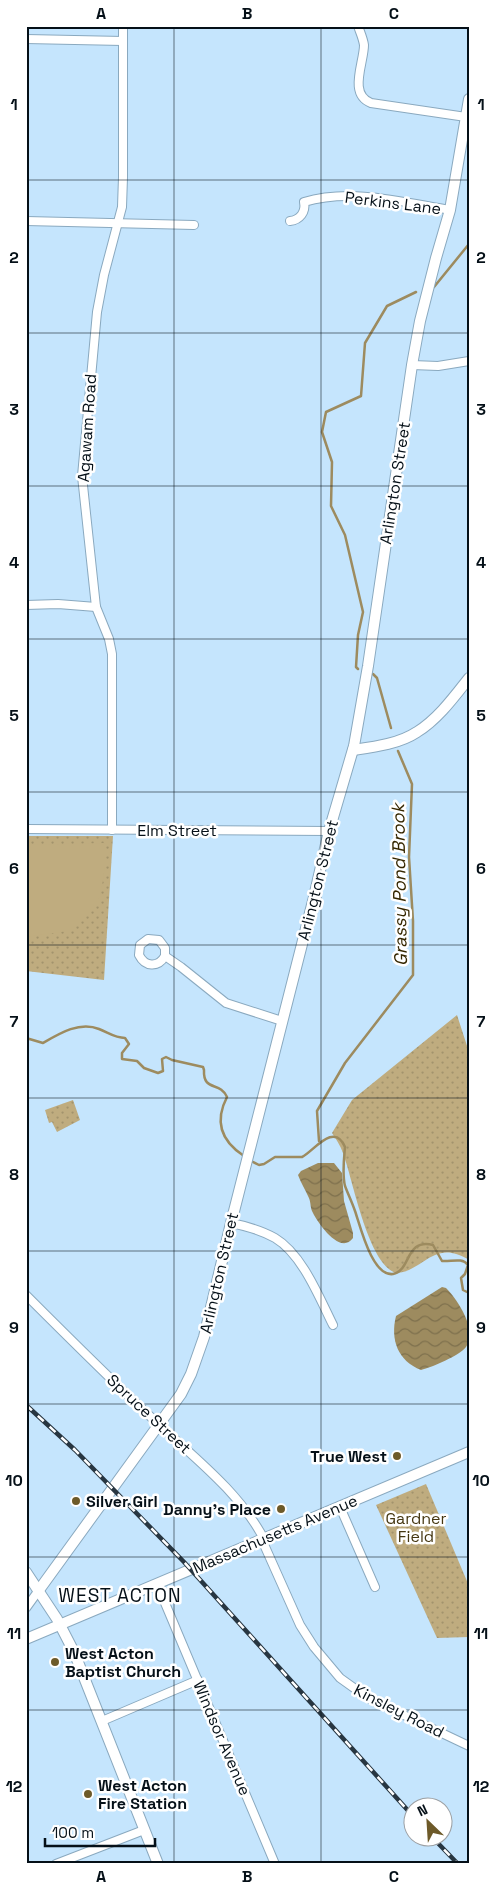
<svg xmlns="http://www.w3.org/2000/svg" width="495" height="1890" viewBox="0 0 495 1890" font-family="'Space Grotesk',sans-serif">
<defs>
<pattern id="park-dots" width="8" height="8" patternUnits="userSpaceOnUse" patternTransform="scale(1.25)"><rect width="8" height="8" fill="#bfac7f"/><path d="M2 2h.1M6 6h.1" fill="none" stroke="#a3936d" stroke-width="1.8" stroke-linecap="round"/></pattern>
<pattern id="water-waves" width="16" height="10" patternUnits="userSpaceOnUse" patternTransform="scale(1.25)"><rect width="16" height="10" fill="#9d8b5f"/><path d="M0 5q4-4 8 0t8 0" fill="none" stroke="#7e704d"/></pattern>
</defs>
<rect width="100%" height="100%" fill="#c5e5fd"/>
<!-- park -->
<g fill="url(#park-dots)">
<path d="M26 836H113L104 980 26 971Z"/>
<path d="M457 1015 469 1052V1260C433 1238 424 1272 396 1273 368 1264 353 1180 343 1153 340 1145 336 1139 332 1133L352 1100Z"/>
<path d="M73 1100 80 1120 57 1132 52 1122 49 1123 45 1110Z"/>
<path d="M426 1484 469 1586V1637L437 1638 376 1505Z"/>
</g>
<!-- garden -->
<path fill="#bfac7f" d="M105 843V868L100 897 88 913 67 931 26 937V845Z"/>
<!-- water -->
<g fill="url(#water-waves)">
<path d="M318 1163H334L342 1173 344 1201 353 1233V1238C340 1256 317 1222 312 1211 310 1206 311 1201 308 1196 305 1189 301 1183 298 1175L301 1171Z"/>
<path d="M442 1287 446 1288C458 1300 478 1331 466 1347 459 1356 432 1367 421 1370 398 1361 390 1340 396 1316Z"/>
</g>
<g fill="none" stroke-linecap="round" stroke-linejoin="round">
<!-- stream -->
<g stroke="#9d8b5f" stroke-width="2.5">
<path d="M434 287 469 244"/>
<path d="M358 669 356 667 358 635 363 612 345 535 331 506 332 462 322 432 326 412 361 396 365 343 387 306 416 292"/>
<path d="M373 674 377 678 391 728"/>
<path d="M26 1038 43 1043C60 1033 80 1021 99 1029 109 1033 115 1038 125 1038L129 1044 122 1053V1059L137 1061 144 1068 158 1073 163 1071 162 1059 166 1057 172 1060 203 1067 204 1070C203 1092 220 1081 227 1097 214 1122 221 1141 244 1156"/>
<path d="M319 1141 317 1111 345 1063 413 975V921L409 857 412 784 398 751"/>
<path d="M251 1161 259 1165 264 1164 275 1157H302C313 1152 334 1121 345 1147 344 1159 342 1174 345 1186 348 1194 352 1202 355 1211 360 1225 372 1277 393 1274 411 1271 405 1238 433 1245L442 1261C451 1262 462 1257 468 1265L465 1274 461 1278 463 1290 469 1293"/>
</g>
<!-- street casing -->
<g stroke="#8aa9bf" stroke-width="10">
<g id="street">
<path d="M358 26C360 32 363 38 364 45 364 63 348 94 371 103L466 117"/>
<path d="M26 39 123 41"/>
<path d="M26 221 194 225"/>
<path d="M290 221C300 220 306 212 304 202 351 188 402 202 450 210"/>
<path d="M412 365 438 366 469 361"/>
<path d="M26 605 58 604 96 607"/>
<path d="M26 829 329 831"/>
<path d="M112 830V654L109 639 96 607 82 476 97 312 104 275 122 207 123 177V26"/>
<path d="M165 956C158 968 145 967 139 955L140 945 148 939 159 940 165 948V956L181 967 226 1003 282 1021"/>
<path d="M231 1223C246 1226 261 1230 275 1238 302 1254 319 1297 333 1325"/>
<path d="M26 1295C68 1337 110 1379 154 1420 193 1457 238 1490 264 1539"/>
<path d="M340 1507 375 1587"/>
<path d="M262 1540 300 1625 314 1647 340 1678 368 1698 469 1746"/>
<path d="M157 1584 275 1864"/>
<path d="M26 1608 39 1590"/>
<path d="M102 1721 198 1680"/>
<path d="M56 1864 144 1830"/>
</g>
</g>
<!-- secondary casing -->
<g stroke="#8aa9bf" stroke-width="12">
<g id="secondary">
<path d="M353 750C374 747 399 744 417 732 438 719 454 697 469 678"/>
<path d="M26 1572 57 1619 74 1652 158 1864"/>
<path d="M39 1590 181 1394 191 1374 204 1337 231 1223 314 897 329 831 354 746 368 666 412 365 420 321 436 258 450 210 469 99"/>
<path d="M26 1639 469 1452"/>
</g>
</g>
<!-- street -->
<use href="#street" stroke="#fff" stroke-width="8"/>
<!-- secondary -->
<use href="#secondary" stroke="#fff" stroke-width="10"/>
<!-- rail casing -->
<g stroke="#283641" stroke-width="4.5">
<g id="rail">
<path d="M26 1405 75 1450 184 1562 412 1815"/>
<path d="M433 1838 458 1864"/>
</g>
</g>
<!-- rail -->
<use href="#rail" stroke="#fff" stroke-width="2.5" stroke-dasharray="8" stroke-linecap="butt"/>
</g>
<!-- grid -->
<path fill="none" stroke="#051018" stroke-width="1" stroke-opacity="0.55" d="M174 26V1864M321 26V1864M26 180H469M26 333H469M26 486H469M26 639H469M26 792H469M26 945H469M26 1098H469M26 1251H469M26 1404H469M26 1557H469M26 1710H469"/>
<!-- markers -->
<g fill="#6d5a29" stroke="#fff" stroke-width="2">
<circle cx="397" cy="1456" r="5"/>
<circle cx="76" cy="1501" r="5"/>
<circle cx="281" cy="1509" r="5"/>
<circle cx="55" cy="1662" r="5"/>
<circle cx="88" cy="1794" r="5"/>
</g>
<g text-anchor="middle" dominant-baseline="central" stroke-width="5" stroke-linejoin="round" paint-order="stroke">
<!-- street labels -->
<g font-size="16" fill="#051018" stroke="#fff">
<text transform="translate(393 203) rotate(7)">Perkins Lane</text>
<text transform="translate(87 428) rotate(-86)">Agawam Road</text>
<text transform="translate(395 483) rotate(-81)">Arlington Street</text>
<text x="177" y="830">Elm Street</text>
<text transform="translate(318 880) rotate(-76)">Arlington Street</text>
<text transform="translate(219 1273) rotate(-77)">Arlington Street</text>
<text transform="translate(149 1414) rotate(43)">Spruce Street</text>
<text transform="translate(275 1534) rotate(-23)">Massachusetts Avenue</text>
<text transform="translate(399 1711) rotate(27)">Kinsley Road</text>
<text transform="translate(222 1738) rotate(67)">Windsor Avenue</text>
</g>
<!-- poi labels -->
<g font-size="16" font-weight="bold" fill="#051018" stroke="#fff" text-anchor="start">
<text x="387" y="1456" text-anchor="end">True West</text>
<text x="86" y="1501">Silver Girl</text>
<text x="271" y="1509" text-anchor="end">Danny's Place</text>
<text x="65" y="1653">West Acton<tspan x="65" dy="18">Baptist Church</tspan></text>
<text x="98" y="1785">West Acton<tspan x="98" dy="18">Fire Station</tspan></text>
</g>
<!-- park labels -->
<g font-size="16" fill="#453712" stroke="#fff">
<text x="416" y="1518">Gardner<tspan x="416" dy="18">Field</tspan></text>
</g>
<!-- water labels -->
<g font-size="18" font-style="italic" fill="#352700" stroke="#fff">
<text transform="translate(399 885) rotate(-91)">Grassy Pond Brook</text>
</g>
<!-- quarter labels -->
<g font-size="19" letter-spacing="1" fill="#051018" stroke="#fff">
<text x="120" y="1595">WEST ACTON</text>
</g>
</g>
<!-- border -->
<rect width="495" height="1890" fill="none" stroke="#ffffff" stroke-width="55"/>
<!-- north arrow -->
<g transform="translate(428 1822) rotate(335)"><circle r="24" fill="#ffffff" stroke="#9b9fa3"/>
<path d="M0-4L9 19L0 12L-9 19Z" fill="#6d5a29"/>
<text y="-8" font-size="14" font-weight="bold" text-anchor="middle" fill="#051018">N</text>
</g>
<!-- scale -->
<path d="M45 1838v8h110v-8" fill="none" stroke="#051018" stroke-width="2.5"/>
<text x="52" y="1838" font-size="15" fill="#051018" stroke="#ffffff" stroke-width="4" paint-order="stroke">100 m</text>
<rect x="28" y="28" width="440" height="1834" fill="none" stroke="#051018" stroke-width="2"/>
<g font-size="16" text-anchor="middle" font-weight="bold" fill="#051018">
<text x="101" y="19">A</text>
<text x="247" y="19">B</text>
<text x="394" y="19">C</text>
<text x="14" y="110">1</text>
<text x="481" y="110">1</text>
<text x="14" y="263">2</text>
<text x="481" y="263">2</text>
<text x="14" y="415">3</text>
<text x="481" y="415">3</text>
<text x="14" y="568">4</text>
<text x="481" y="568">4</text>
<text x="14" y="721">5</text>
<text x="481" y="721">5</text>
<text x="14" y="874">6</text>
<text x="481" y="874">6</text>
<text x="14" y="1027">7</text>
<text x="481" y="1027">7</text>
<text x="14" y="1180">8</text>
<text x="481" y="1180">8</text>
<text x="14" y="1333">9</text>
<text x="481" y="1333">9</text>
<text x="14" y="1486">10</text>
<text x="481" y="1486">10</text>
<text x="14" y="1639">11</text>
<text x="481" y="1639">11</text>
<text x="14" y="1792">12</text>
<text x="481" y="1792">12</text>
<text x="101" y="1882">A</text>
<text x="247" y="1882">B</text>
<text x="394" y="1882">C</text>
</g>
</svg>
